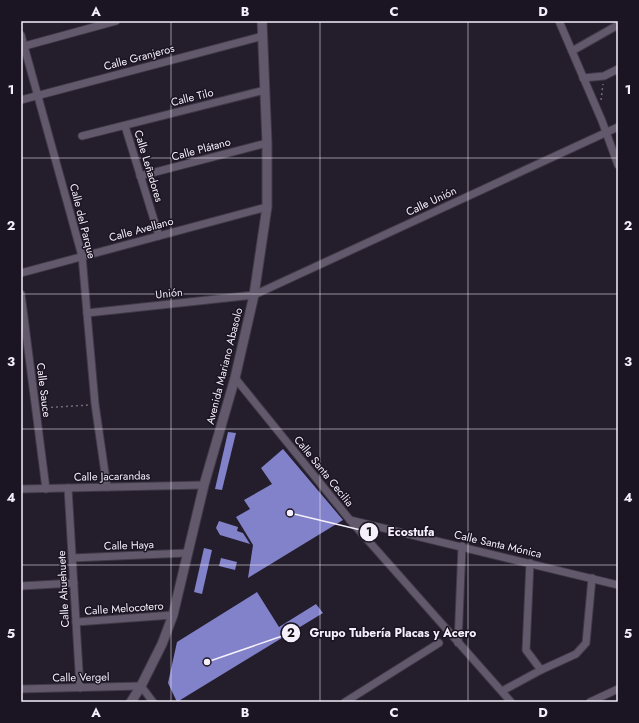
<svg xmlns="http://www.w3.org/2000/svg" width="639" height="723" viewBox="0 0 639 723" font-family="Jost,sans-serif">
<rect width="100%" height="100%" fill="#241d2c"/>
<!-- building -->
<g fill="#8182c9">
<path d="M228 432 236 433 222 490 215 489Z"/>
<path d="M283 449 343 520 248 578 253 545 236 517 250 509 244 500 272 484 261 468Z"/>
<path d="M219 521 238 527 237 531 243 533 250 544 220 535 216 528Z"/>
<path d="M204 548 212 550 202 594 194 592Z"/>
<path d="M221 558 237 562 235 570 219 566Z"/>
<path d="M257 592 279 627 316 604 323 613 177 702 168 683 177 642Z"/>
</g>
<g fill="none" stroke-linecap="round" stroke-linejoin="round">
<!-- minor casing -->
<g stroke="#403a47" stroke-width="9">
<g id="minor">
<path d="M559 21 602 121 618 165"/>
<path d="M21 35 82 256 95 404 107 487"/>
<path d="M21 47 116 21"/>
<path d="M572 51 618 25"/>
<path d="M583 78 604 76 618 69"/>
<path d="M21 100 263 36"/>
<path d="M125 126 159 236"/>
<path d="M82 136 265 90"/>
<path d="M140 176 267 143"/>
<path d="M21 273 267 207"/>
<path d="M21 294 46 489"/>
<path d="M87 313 254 295 618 127"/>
<path d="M235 378 350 520 511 702"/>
<path d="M68 488 80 688"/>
<path d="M21 489 204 485"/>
<path d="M350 520 618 585"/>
<path d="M72 558 187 553"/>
<path d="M530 563 526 650 541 670"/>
<path d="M21 586 74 583"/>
<path d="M76 622 173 615"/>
<path d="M458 643 462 546"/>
<path d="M21 689 141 686 153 702"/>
<path d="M502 691 541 670 576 654 586 643 592 578"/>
<path d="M345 702 439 643"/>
<path d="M590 702 618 689"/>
</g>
</g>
<!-- tertiary casing -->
<g stroke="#403a47" stroke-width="11">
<path id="tertiary" d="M131 702 141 686 162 644 173 615 204 485 235 378 254 295 267 207V143L262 21"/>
</g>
<!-- path -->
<g stroke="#726c79" stroke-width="1.5" stroke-dasharray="2 3" stroke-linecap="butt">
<path d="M601 100 603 84"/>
<path d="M41 408 89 405"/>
</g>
<!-- minor -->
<use href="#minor" stroke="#625a6c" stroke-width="7"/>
<!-- tertiary -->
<use href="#tertiary" stroke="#625a6c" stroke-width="9"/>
</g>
<!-- grid -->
<path fill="none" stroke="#f4effa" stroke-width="1" stroke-opacity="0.55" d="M171 21V702M320 21V702M468 21V702M21 158H618M21 294H618M21 429H618M21 565H618"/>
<g text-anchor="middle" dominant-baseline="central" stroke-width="3" stroke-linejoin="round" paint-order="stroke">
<!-- street labels -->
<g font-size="11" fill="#f4effa" stroke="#1b1422">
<text transform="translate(139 57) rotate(-15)">Calle Granjeros</text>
<text transform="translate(192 97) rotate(-14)">Calle Tilo</text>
<text transform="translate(201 149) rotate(-15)">Calle Plátano</text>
<text transform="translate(149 166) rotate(73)">Calle Leñadores</text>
<text transform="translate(431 201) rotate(-25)">Calle Unión</text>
<text transform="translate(83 221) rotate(76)">Calle del Parque</text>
<text transform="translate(141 229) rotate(-15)">Calle Avellano</text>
<text transform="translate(169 293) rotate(-6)">Unión</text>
<text transform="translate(224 366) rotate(-76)">Avenida Mariano Abasolo</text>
<text transform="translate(44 390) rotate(83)">Calle Sauce</text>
<text transform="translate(324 471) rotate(51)">Calle Santa Cecilia</text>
<text transform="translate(112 476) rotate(-1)">Calle Jacarandas</text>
<text transform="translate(498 544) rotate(13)">Calle Santa Mónica</text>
<text transform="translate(129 545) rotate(-2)">Calle Haya</text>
<text transform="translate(63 589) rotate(-93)">Calle Ahuehuete</text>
<text transform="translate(124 608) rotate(-4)">Calle Melocotero</text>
<text transform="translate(81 677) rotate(-1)">Calle Vergel</text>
</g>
</g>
<!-- callouts -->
<path fill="none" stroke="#f4effa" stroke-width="1.5" d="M290 513L369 532M207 662L291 633"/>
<g fill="#f4effa" stroke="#1b1422" stroke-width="1.5">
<circle cx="290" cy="513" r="4"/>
<circle cx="207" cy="662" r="4"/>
<circle cx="369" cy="532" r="10"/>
<circle cx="291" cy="633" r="10"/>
</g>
<g font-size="12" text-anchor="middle" font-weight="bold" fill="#111">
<text x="369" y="536">1</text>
<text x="291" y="637">2</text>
</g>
<g font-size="12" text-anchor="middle" font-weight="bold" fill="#f4effa" stroke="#1b1422" stroke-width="3" stroke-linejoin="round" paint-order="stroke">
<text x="411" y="536">Ecostufa</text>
<text x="393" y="637">Grupo Tubería Placas y Acero</text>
</g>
<!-- border -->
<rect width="639" height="723" fill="none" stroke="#1b1422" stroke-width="44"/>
<rect x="22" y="22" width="595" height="679" fill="none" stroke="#f4effa" stroke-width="1.5"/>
<g font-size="13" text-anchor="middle" font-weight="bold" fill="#f4effa">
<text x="96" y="16">A</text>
<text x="245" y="16">B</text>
<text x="394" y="16">C</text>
<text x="543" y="16">D</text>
<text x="11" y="94">1</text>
<text x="628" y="94">1</text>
<text x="11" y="230">2</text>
<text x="628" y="230">2</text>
<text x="11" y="366">3</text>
<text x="628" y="366">3</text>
<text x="11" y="502">4</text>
<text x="628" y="502">4</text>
<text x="11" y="638">5</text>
<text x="628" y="638">5</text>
<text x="96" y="717">A</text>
<text x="245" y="717">B</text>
<text x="394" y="717">C</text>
<text x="543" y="717">D</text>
</g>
</svg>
